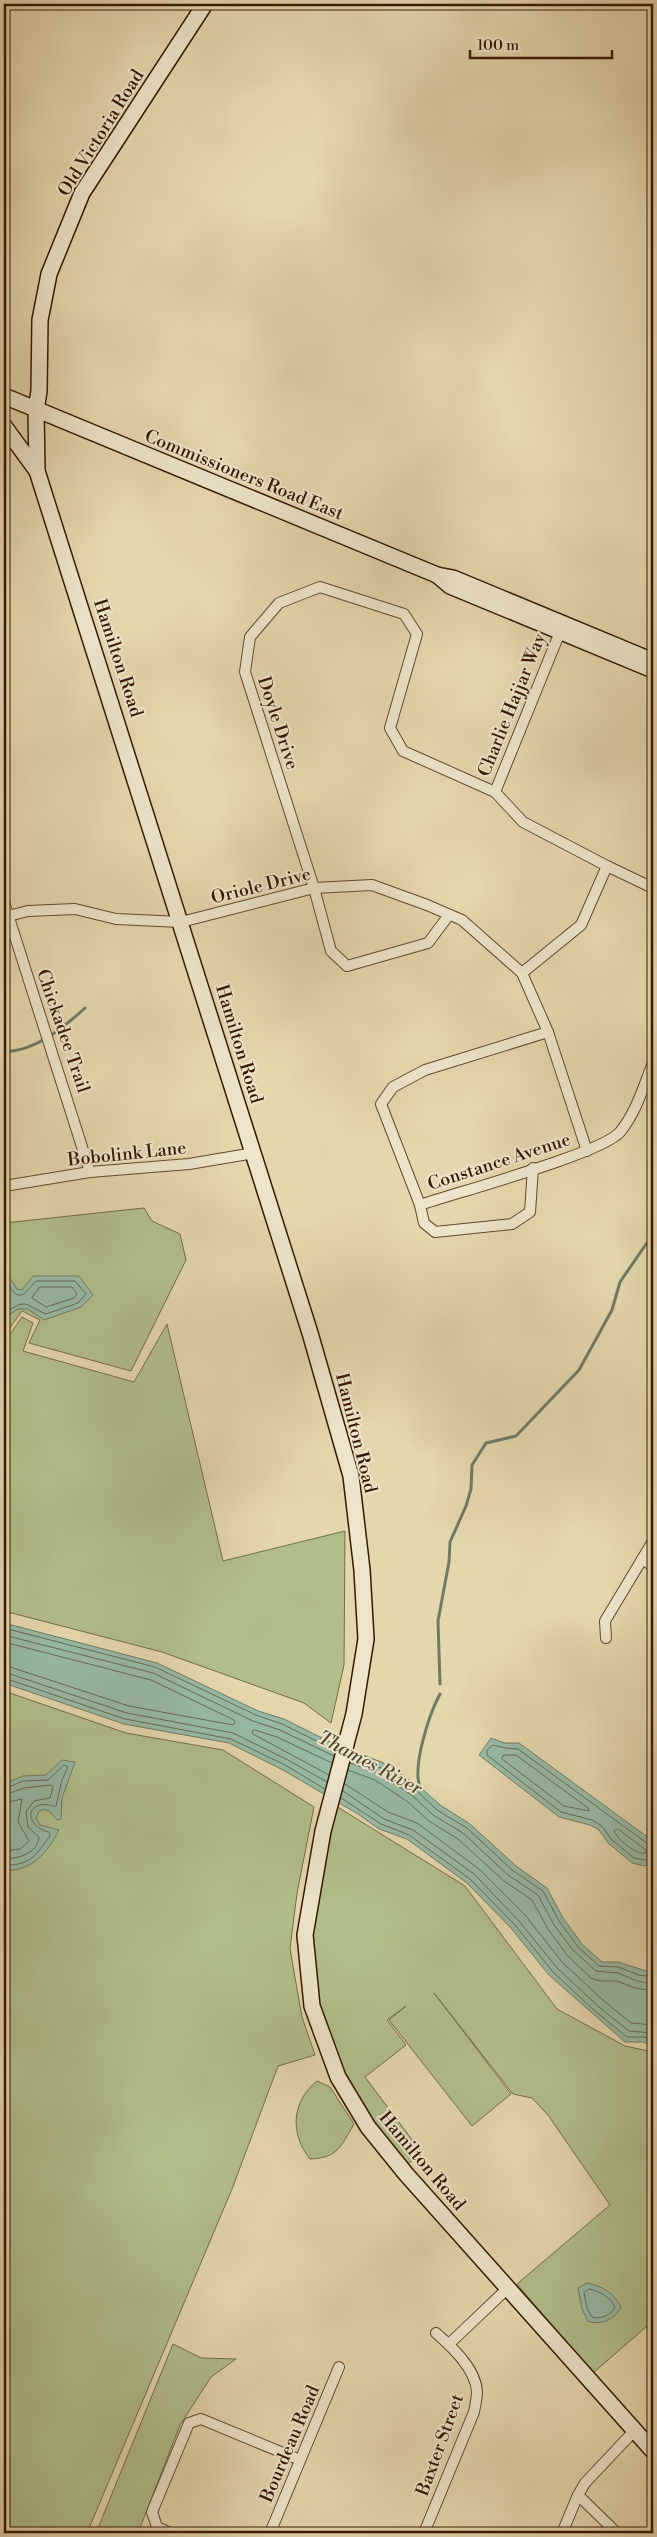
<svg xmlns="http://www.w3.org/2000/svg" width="657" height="2537" viewBox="0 0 657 2537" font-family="'Libre Bodoni',serif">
<rect width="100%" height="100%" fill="#e4d6ad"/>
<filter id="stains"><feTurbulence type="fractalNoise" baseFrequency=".004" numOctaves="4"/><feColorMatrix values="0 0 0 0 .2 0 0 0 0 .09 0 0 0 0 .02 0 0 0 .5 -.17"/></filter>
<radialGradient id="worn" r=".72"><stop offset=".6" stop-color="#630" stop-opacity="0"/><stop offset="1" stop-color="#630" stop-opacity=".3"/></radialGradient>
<!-- green -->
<g fill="#b1be8c" stroke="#746c47">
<path d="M144 1208 152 1221 180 1234 186 1260 131 1371 29 1343 40 1320 22 1311 4 1336V1223Z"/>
<path d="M22 1317 33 1323 23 1351 134 1382 167 1324 223 1561 345 1531 344 1665 331 1723 304 1703 162 1652 4 1611V1343Z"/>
<path d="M4 1691 126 1733 223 1750 314 1807 297 1893 290 1949 302 2017 315 2055 278 2066 232 2189 87 2533H4Z"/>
<path d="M336 1806 465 1886 557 2009 625 2046 653 2052V2321L593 2373 517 2284 610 2205 548 2115 532 2098 513 2094 434 1993 511 2094 472 2126 389 2020 406 2006 387 2020 406 2045 365 2077 422 2153 408 2164 375 2123 345 2073 319 2004 312 1935Z"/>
<path d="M317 2081 330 2087 354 2124C341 2146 338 2158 310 2159 290 2134 291 2102 317 2081Z"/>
<path d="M173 2344 201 2358 236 2359 211 2377 180 2425 138 2533H96Z"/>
</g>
<!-- water -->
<g fill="#97baa5" stroke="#707a64">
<path d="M33 1276H79L93 1295 81 1307 44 1320 28 1309H18L4 1318V1277H9L17 1289 22 1290Z"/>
<path d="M4 1623 157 1663 258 1711 284 1719 336 1745 384 1763 420 1787 440 1805 470 1824 516 1866 547 1888 563 1918 582 1944 602 1962H618L653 1973V2045L643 2042H625L549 1975 511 1928 467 1883 407 1839 379 1829 358 1814 283 1770 229 1743 124 1724 4 1683Z"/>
<path d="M491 1738 505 1743H519L653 1841V1863L644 1866 632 1863 608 1843 599 1830 590 1825 559 1817 479 1755Z"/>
<path d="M62 1760 75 1762 62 1798 61 1819 57 1820C51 1813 48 1807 39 1811L36 1818 40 1825 59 1830C47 1853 32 1872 4 1870V1784L23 1776 46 1775Z"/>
<path d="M587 2283C602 2286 614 2293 621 2307 615 2319 601 2326 588 2321L582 2309 578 2288Z"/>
</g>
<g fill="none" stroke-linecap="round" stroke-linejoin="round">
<!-- shore -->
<g stroke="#666a54" stroke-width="1">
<path d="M4 1282 7 1283C20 1304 24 1294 36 1281H75L86 1294 78 1303 46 1314C22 1304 29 1298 4 1313"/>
<path d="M40 1287H72L77 1294 74 1298 46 1307 32 1298Z"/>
<path d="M4 1628 155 1667 256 1715 282 1724 335 1750"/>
<path d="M4 1635 153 1673 253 1721 280 1730 334 1756"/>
<path d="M4 1642 151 1680 234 1720 235 1723 233 1725 129 1706 4 1665"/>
<path d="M4 1672 127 1713 233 1733 288 1760 327 1782"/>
<path d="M4 1678 125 1719 231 1739 285 1765 325 1789"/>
<path d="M504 1755H516L588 1808 589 1811 564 1806 502 1759Z"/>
<path d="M352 1757 381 1768 417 1791 437 1810 467 1828 512 1870 543 1891 559 1921 578 1947 599 1966 618 1967 639 1975 653 1977"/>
<path d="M350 1763 378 1773 413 1796 433 1815 463 1833 508 1875 538 1895 554 1925 573 1950 596 1971 618 1973 637 1981 653 1984"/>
<path d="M348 1770 375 1780 408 1802 429 1821 458 1839 504 1881 532 1900 548 1929 567 1955 591 1978 600 1981H617L635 1988 653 1991"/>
<path d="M329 1775 253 1734 252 1731 255 1730 277 1737 332 1763"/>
<path d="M345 1784 388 1812 417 1823 479 1869 525 1915 563 1963 604 2001 631 2023 653 2025"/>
<path d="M4 1789 23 1781 48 1780 64 1765 68 1767 62 1780 56 1806C51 1807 46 1803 40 1805 21 1811 35 1830 49 1832L50 1836C36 1855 30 1866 4 1865"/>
<path d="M343 1791 384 1819 413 1830 474 1874 519 1921 557 1968 599 2007 629 2031 653 2033"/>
<path d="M4 1795 24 1788 51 1785 53 1787 50 1798 34 1801 26 1812 28 1827 39 1837C38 1853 18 1859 4 1859"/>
<path d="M341 1798 381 1824 409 1835 470 1879 515 1925 553 1972 595 2011 627 2037H644L653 2040"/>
<path d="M4 1803 22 1799 18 1822 29 1841 20 1849 4 1851"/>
<path d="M618 1829 646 1850V1853C636 1855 618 1840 614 1831Z"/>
<path d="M653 1845 648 1844 518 1749 505 1748 493 1745 487 1750V1755L561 1812 592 1820 602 1826 611 1839 634 1858 644 1860 653 1859"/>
<path d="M589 2289C600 2291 610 2297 615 2307 612 2315 600 2320 592 2317L587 2308 584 2293Z"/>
</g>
<!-- stream -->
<g stroke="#707a64" stroke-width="3">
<path d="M4 1052C35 1051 62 1029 85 1008"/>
<path d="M440 1684 438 1621 449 1562 450 1542 466 1506 471 1489 472 1465 486 1443 516 1436 579 1370 612 1310 620 1282 653 1234"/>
<path d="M420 1787C412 1767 429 1714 440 1694"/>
</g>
<!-- street casing -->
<g stroke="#62482d" stroke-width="12">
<g id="street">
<path d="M495 792 560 632"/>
<path d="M4 902 90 1172"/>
<path d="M449 915 428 943 347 966 331 951 314 888 245 672 250 637 279 603 320 587 404 614 417 634 390 728 403 751 495 792 523 822 607 866 653 888"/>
<path d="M4 917 28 911 75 909 116 919 181 922 314 888 372 885 427 905 462 920 522 973 548 1032 587 1151"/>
<path d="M522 973 581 925 607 866"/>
<path d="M548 1032 425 1070 393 1087 381 1104 420 1205C455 1193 603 1153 620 1132 636 1113 644 1085 653 1063"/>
<path d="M4 1186 90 1172 189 1164 254 1153"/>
<path d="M420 1205 424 1223 435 1232 512 1224 530 1212 533 1168"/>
<path d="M642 1559 653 1566"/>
<path d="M606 1638 605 1621 653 1541"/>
<path d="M449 2344 508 2288"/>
<path d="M578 2495 617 2533"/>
<path d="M170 2533 157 2527 152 2512 189 2423 201 2419 300 2460"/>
<path d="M270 2533 339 2367"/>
<path d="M424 2533 474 2412C475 2406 477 2398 477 2392 476 2369 452 2347 436 2333"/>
<path d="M562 2533 578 2495 585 2483 635 2430"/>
</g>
</g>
<!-- secondary casing -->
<g stroke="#361902" stroke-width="18">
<g id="secondary">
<path d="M205 4 82 193 49 274 40 320 39 391 36 410 37 471 310 1333 351 1476 362 1570 366 1639 354 1714 323 1831 305 1935 312 2006 338 2077 368 2127 406 2174 653 2451"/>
<path d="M4 396 437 575"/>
<path d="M4 426 37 471"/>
<path d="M653 661 453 578 437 575 450 586 653 670"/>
</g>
</g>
<!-- street -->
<use href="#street" stroke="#ede4ca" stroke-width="10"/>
<!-- secondary -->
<use href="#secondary" stroke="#ede4ca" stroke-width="15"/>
</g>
<g text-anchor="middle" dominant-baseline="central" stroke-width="4" stroke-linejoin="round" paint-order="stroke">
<!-- street labels -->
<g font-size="18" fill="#361902" stroke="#ede4ca">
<text transform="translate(101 133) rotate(-58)">Old Victoria Road</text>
<text transform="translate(244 475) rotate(22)">Commissioners Road East</text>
<text transform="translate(118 658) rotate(72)">Hamilton Road</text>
<text transform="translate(512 705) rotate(-68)">Charlie Hajjar Way</text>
<text transform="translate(278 723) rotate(72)">Doyle Drive</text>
<text transform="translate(261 886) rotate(-14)">Oriole Drive</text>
<text transform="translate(63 1031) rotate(71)">Chickadee Trail</text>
<text transform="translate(239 1044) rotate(73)">Hamilton Road</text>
<text transform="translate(127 1154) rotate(-6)">Bobolink Lane</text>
<text transform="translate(499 1162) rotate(-18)">Constance Avenue</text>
<text transform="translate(356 1433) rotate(76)">Hamilton Road</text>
<text transform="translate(422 2161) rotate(50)">Hamilton Road</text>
<text transform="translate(290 2444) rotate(-67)">Bourdeau Road</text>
<text transform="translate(440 2445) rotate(-70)">Baxter Street</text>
</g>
<!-- water labels -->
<g font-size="19" font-style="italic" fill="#534933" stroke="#ede4ca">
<text transform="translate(370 1763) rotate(28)">Thames River</text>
</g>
</g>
<!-- margin -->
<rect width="657" height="2537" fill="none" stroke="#e4d6ad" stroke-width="20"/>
<rect x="5" y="5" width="647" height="2527" fill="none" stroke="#361902" stroke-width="2.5"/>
<rect x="10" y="10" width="637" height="2517" fill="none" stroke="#361902"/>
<!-- scale -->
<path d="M470 50v8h142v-8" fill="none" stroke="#361902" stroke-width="2.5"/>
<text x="477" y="50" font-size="15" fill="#361902" stroke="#ede4ca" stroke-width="4" paint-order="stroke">100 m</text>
<rect width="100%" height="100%" filter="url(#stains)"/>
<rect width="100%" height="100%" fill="url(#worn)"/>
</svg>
